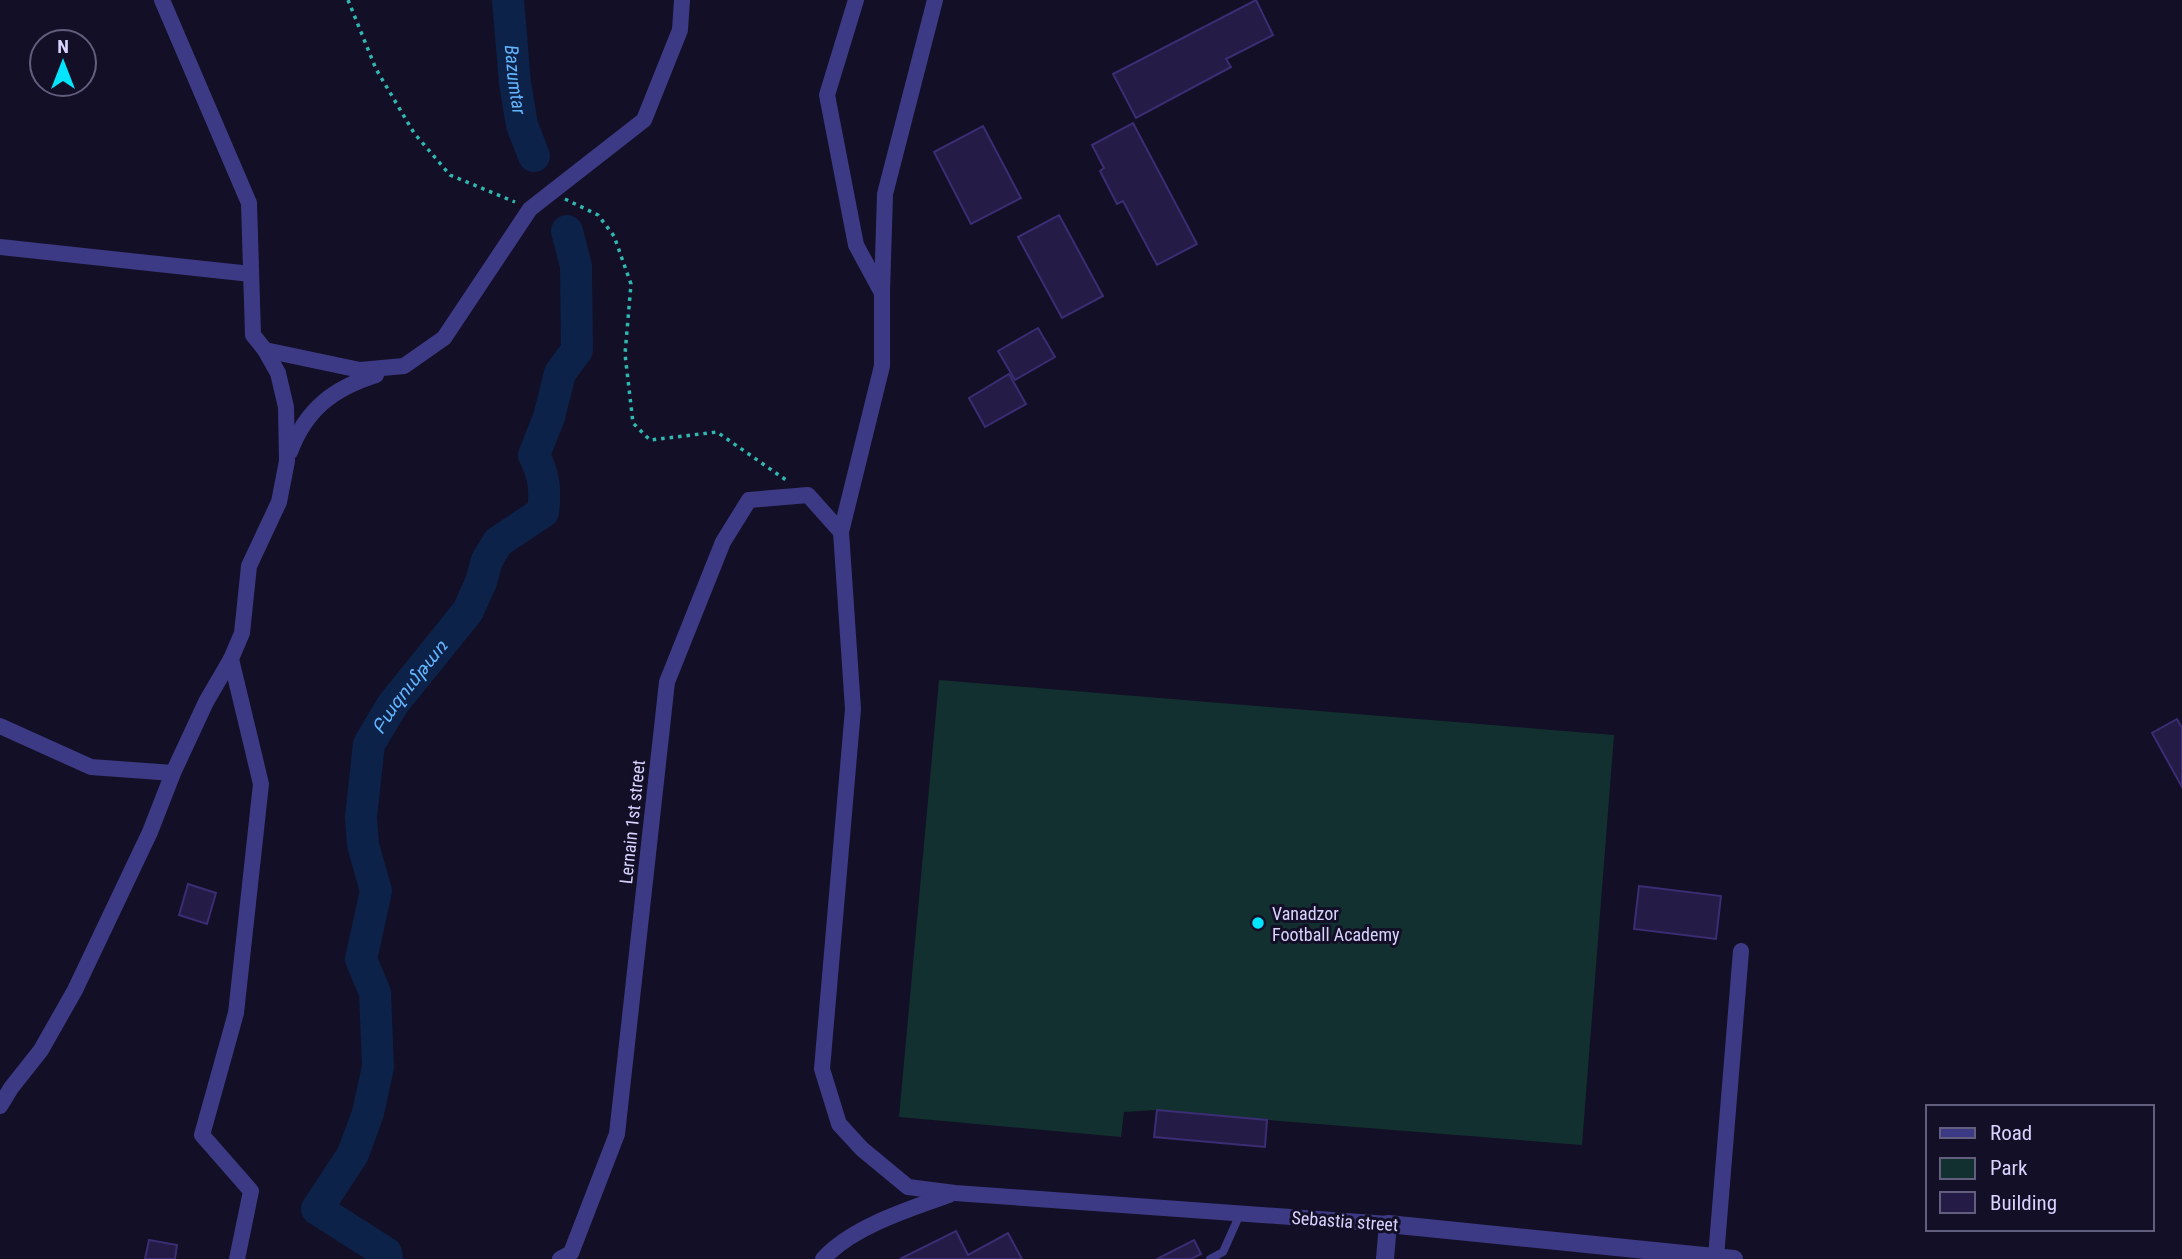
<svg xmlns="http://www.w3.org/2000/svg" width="2182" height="1259" viewBox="0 0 2182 1259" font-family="'Roboto Condensed','Noto Sans Armenian',sans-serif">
<rect width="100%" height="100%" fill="#130f26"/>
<!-- green -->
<path fill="#12302f" d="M939 680 1614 735 1582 1145 1268 1120 1265 1147 1154 1137 1156 1110 1124 1112 1121 1137 899 1117Z"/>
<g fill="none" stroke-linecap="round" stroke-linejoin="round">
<!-- river -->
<g stroke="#0c2248" stroke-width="32">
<path id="s1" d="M508 0 515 83 522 125 534 156"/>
<path id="s2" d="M387 1259 386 1253 317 1209 353 1154 368 1113 378 1067 375 993 361 959 376 891 363 845 361 817 369 744 393 704 468 611 481 582 487 560 498 542 543 512C546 490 544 475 534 455L549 417 560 373 577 350 576 266 567 231"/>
</g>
</g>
<!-- building -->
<g fill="#241b47" stroke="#3b2d73" stroke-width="2">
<path d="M1256 0 1273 35 1226 59 1231 67 1136 118 1113 74Z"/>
<path d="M1133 123 1197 244 1157 265 1123 201 1117 204 1100 171 1104 168 1092 145Z"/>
<path d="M983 126 1021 198 971 224 934 152Z"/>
<path d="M1059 215 1103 296 1062 318 1018 237Z"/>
<path d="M1038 328 1055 357 1015 380 998 351Z"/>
<path d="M1009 374 1026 404 985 427 969 398Z"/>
<path d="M2177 719 2182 728V787L2152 733Z"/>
<path d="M188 884 216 893 207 924 179 915Z"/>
<path d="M1639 886 1721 896 1716 939 1634 929Z"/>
<path d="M1157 1110 1267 1120 1265 1147 1154 1137Z"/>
<path d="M956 1231 968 1255 1008 1233 1022 1259H900Z"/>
<path d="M149 1240 177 1245 175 1259H145Z"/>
<path d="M1194 1240 1201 1254 1191 1259H1157Z"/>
</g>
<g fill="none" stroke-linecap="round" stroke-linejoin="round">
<!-- path -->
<g stroke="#2fb8b0" stroke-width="3.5" stroke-dasharray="3.5 5" stroke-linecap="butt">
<path d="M348 0 376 69 414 133 450 175 515 202"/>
<path d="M565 199 598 215 614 236 631 284 625 354 633 423 650 440 717 432 786 480"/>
</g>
<!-- service -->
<path stroke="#3d3a85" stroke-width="8" d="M1210 1259 1223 1252 1240 1214"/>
<!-- minor -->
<g stroke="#3d3a85" stroke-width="16">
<path d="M162 0 249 203 253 335 265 350 360 370 404 366 444 338 530 209 644 120 680 30 682 0"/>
<path d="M856 0 827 95 856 245 882 293V366L841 532 853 709 822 1069 839 1124 862 1149 908 1187 955 1193 1388 1224"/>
<path d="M0 247 251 274"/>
<path d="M882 292 885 194 935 0"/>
<path d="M290 452C306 409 334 388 376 375"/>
<path d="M231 659 261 784 236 1013 202 1135 251 1191 237 1259"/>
<path d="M0 726 91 767 173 773"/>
<path d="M0 1106 11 1088 41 1050 75 990 150 832 173 773 206 702 231 659 242 633 249 566 279 502 287 461 286 407 278 373 265 350"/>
<path d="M1716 1257 1741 951"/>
<path d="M560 1259 571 1253 617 1134 667 682 723 542 749 500 808 495 841 532"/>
<path d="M823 1259C852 1227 909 1209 949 1195"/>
</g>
<!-- tertiary -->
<path stroke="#3d3a85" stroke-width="18" d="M1385 1259 1388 1224 1734 1259"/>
</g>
<!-- markers -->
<circle fill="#00e5ff" stroke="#130f26" stroke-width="2.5" cx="1258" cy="923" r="7"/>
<g text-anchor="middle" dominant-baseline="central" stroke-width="6" stroke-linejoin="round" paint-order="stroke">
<!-- street labels -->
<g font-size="18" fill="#d9d4ff" stroke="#130f26">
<text transform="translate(632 822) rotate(-84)">Lernain 1st street</text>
<text transform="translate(1345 1221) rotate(4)">Sebastia street</text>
</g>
<!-- poi labels -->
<g font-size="18" fill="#d9d4ff" stroke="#130f26" text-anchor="start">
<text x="1272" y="913">Vanadzor<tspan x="1272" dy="21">Football Academy</tspan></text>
</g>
<!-- water labels -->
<g font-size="19" font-style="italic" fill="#62b6ff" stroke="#130f26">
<text stroke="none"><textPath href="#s1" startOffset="80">Bazumtar</textPath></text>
<text stroke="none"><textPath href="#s2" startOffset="644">Բազումթառ</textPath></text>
</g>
</g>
<!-- legend -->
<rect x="1926" y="1105" width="228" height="126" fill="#130f26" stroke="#625e7d" stroke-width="2"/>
<rect x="1940" y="1128" width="35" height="10" fill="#3d3a85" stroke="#625e7d" stroke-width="2"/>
<text x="1990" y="1140" font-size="21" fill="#d9d4ff">Road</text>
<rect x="1940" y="1158" width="35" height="21" fill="#12302f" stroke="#625e7d" stroke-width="2"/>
<text x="1990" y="1175" font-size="21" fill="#d9d4ff">Park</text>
<rect x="1940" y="1192" width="35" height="21" fill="#241b47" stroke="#625e7d" stroke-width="2"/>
<text x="1990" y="1210" font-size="21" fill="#d9d4ff">Building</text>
<!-- north arrow -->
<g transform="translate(63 63)"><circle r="33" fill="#130f26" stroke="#625e7d" stroke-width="2"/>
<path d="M0-5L12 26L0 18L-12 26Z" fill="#00e5ff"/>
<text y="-10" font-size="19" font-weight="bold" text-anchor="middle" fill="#d9d4ff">N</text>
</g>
</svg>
